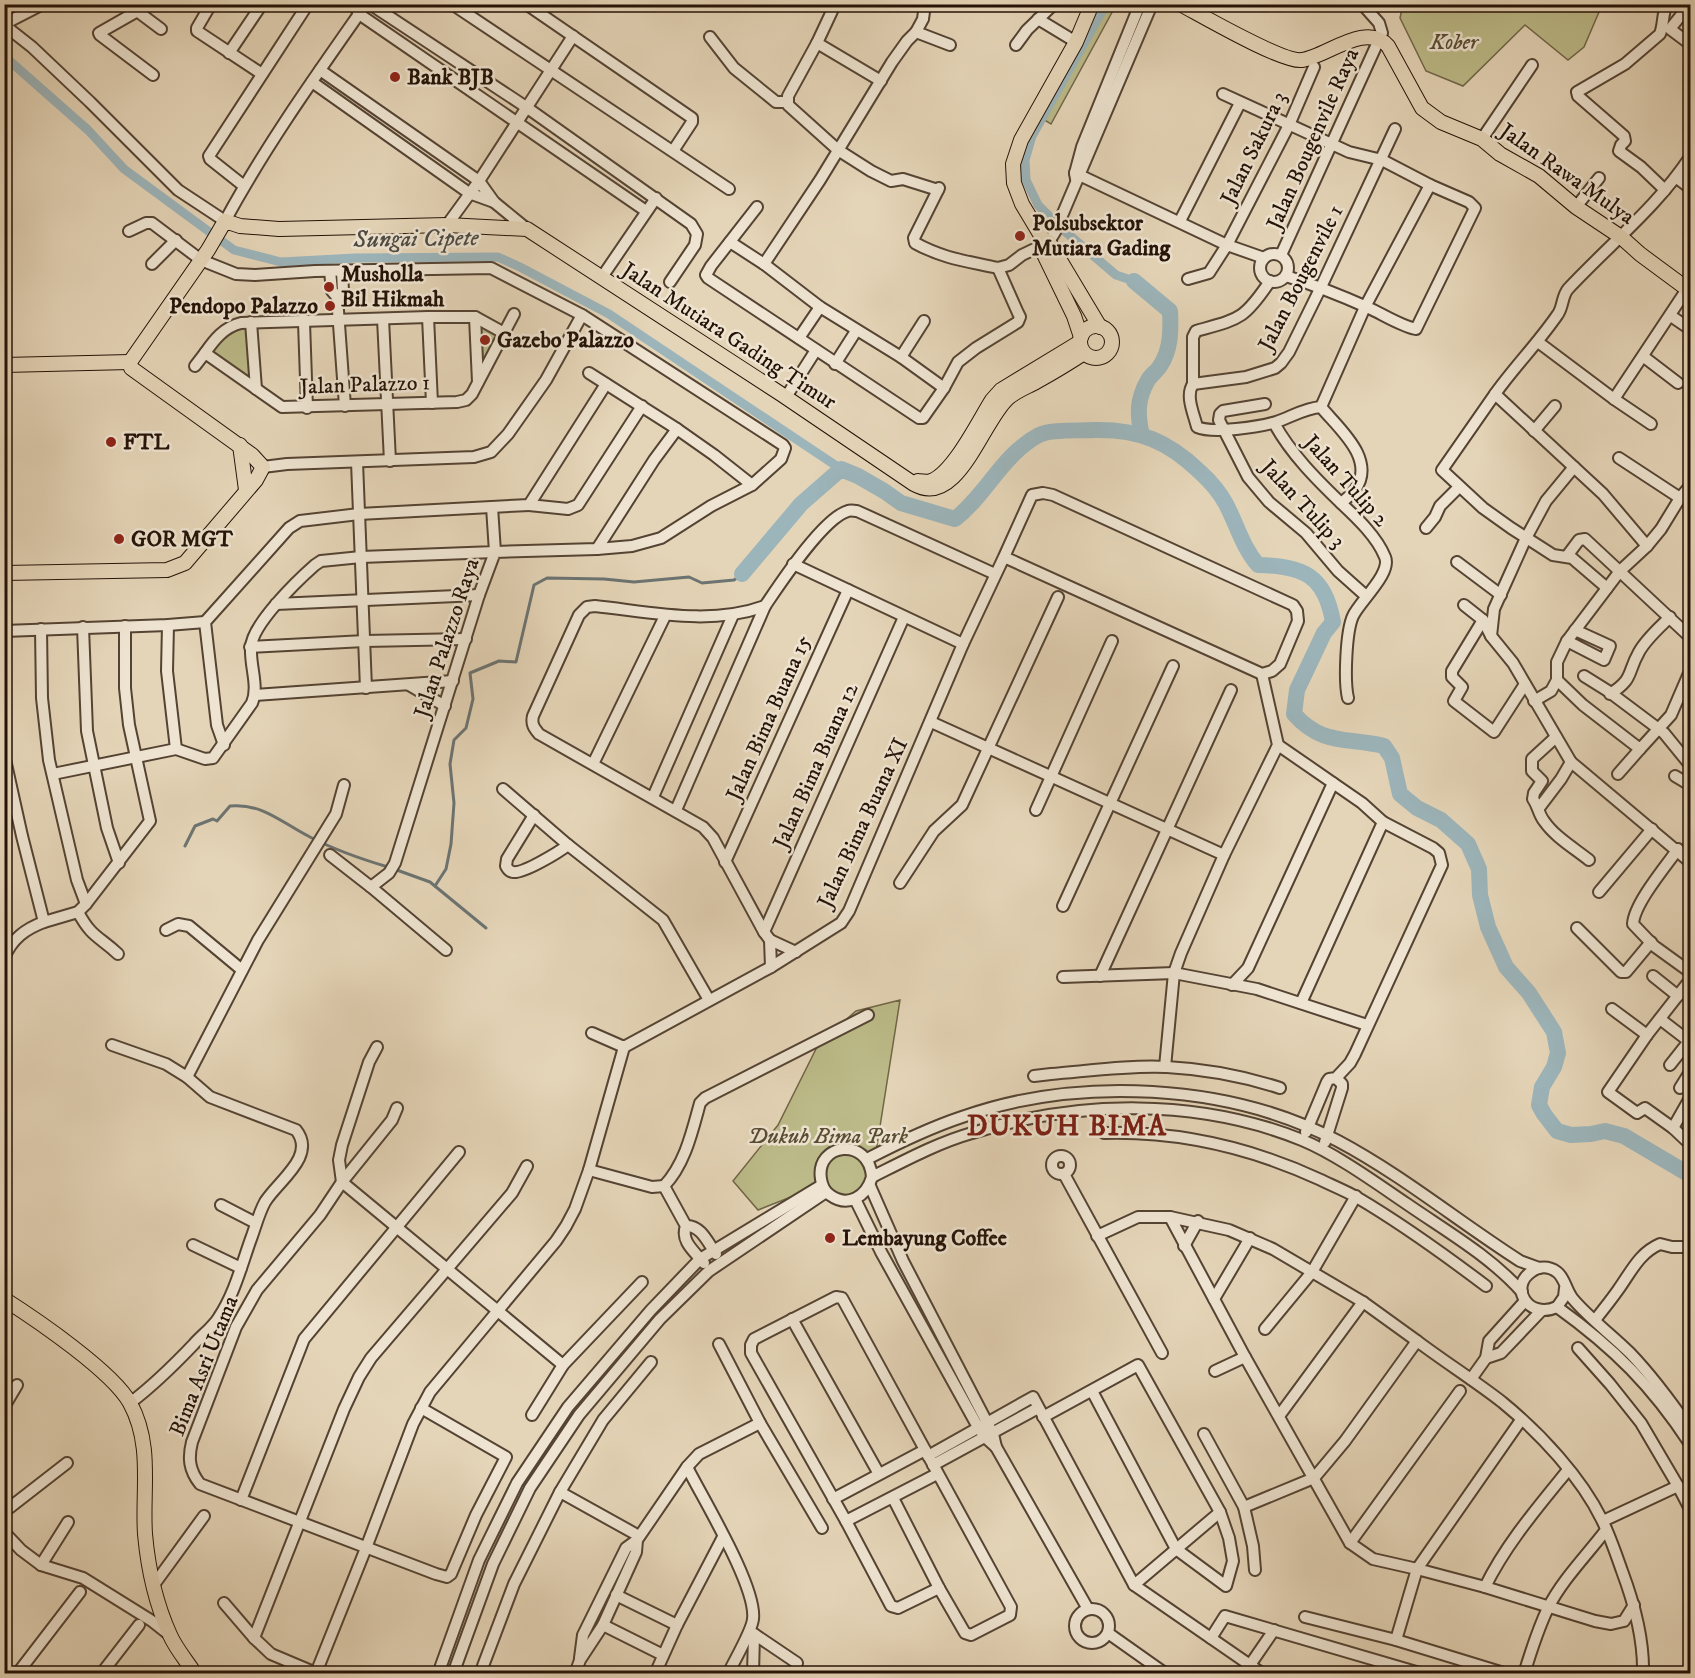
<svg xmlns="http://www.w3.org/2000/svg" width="1695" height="1678" viewBox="0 0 1695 1678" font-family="'IM FELL DW Pica',serif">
<rect width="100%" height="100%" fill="#e5d5b8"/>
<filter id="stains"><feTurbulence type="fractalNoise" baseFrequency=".00333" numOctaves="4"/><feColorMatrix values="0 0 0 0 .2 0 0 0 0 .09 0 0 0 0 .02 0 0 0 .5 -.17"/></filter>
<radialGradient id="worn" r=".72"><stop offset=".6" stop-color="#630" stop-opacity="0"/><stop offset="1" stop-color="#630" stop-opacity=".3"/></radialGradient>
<!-- green -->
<g fill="#bcbb89" stroke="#706648" stroke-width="1.5">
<path d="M1097 5H1116L1051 124 1036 115Z"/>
<path d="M1403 5V4L1602 5 1584 47 1568 60 1525 25 1463 86 1426 71 1400 18Z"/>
<path d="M479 323 498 334 480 366Z"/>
<path d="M247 326 251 379 210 351 223 332Z"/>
<path d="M900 1000 872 1177 861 1196 837 1199 821 1185 758 1210 733 1181 778 1125 819 1043 856 1011Z"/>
</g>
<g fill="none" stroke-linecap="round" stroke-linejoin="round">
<!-- stream -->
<g stroke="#6c7473" stroke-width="3">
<path d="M185 846 195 826 213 819 217 821 230 806C263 803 282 823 310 837 335 850 361 859 388 867"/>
<path d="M394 869 430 882 486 928"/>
<path d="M435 886 446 869 451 844 454 803 450 764 454 740 466 728 473 699 470 673 499 661 516 662 534 585 547 578 604 579 634 582 689 577 702 583 734 580 742 574"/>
</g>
<!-- canal -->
<g stroke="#9cb5bb" stroke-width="9">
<path d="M1106 4 1032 136 1025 160 1026 180 1038 205 1061 228 1116 275 1134 281"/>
<path d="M4 56 88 130 124 169 234 250 281 262 355 258 498 257 520 267 609 314 841 469"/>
</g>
<!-- river -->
<g stroke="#9cb5bb" stroke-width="16">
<path d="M1134 281 1170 311C1171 330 1171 350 1160 366 1157 371 1151 375 1148 380 1137 399 1137 415 1142 435"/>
<path d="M742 574 801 504 841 469 858 476 884 491 901 503 955 519C986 495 1003 454 1039 435 1050 429 1080 431 1094 430 1139 429 1168 441 1200 472 1210 481 1220 493 1226 504 1237 525 1243 548 1258 565 1303 566 1325 575 1333 622L1324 633 1297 690 1294 714C1322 746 1348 737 1384 746L1392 758 1400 794 1417 808 1441 820 1468 844 1479 869 1480 895 1488 927 1506 967 1529 993 1554 1032 1558 1053 1554 1067 1542 1087 1539 1105 1544 1114 1557 1131 1571 1135 1591 1134 1605 1131 1624 1136 1690 1175"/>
</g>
<!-- minor casing -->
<g stroke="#544333" stroke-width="14">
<g id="minor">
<path d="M150 4 99 33 100 35 153 75"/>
<path d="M211 4 197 28V31L262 74"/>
<path d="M354 4 359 14 646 211"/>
<path d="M370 4 526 107 691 224 697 234 695 245 670 282"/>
<path d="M452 4 729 189"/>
<path d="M526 4 692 118V122L673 151"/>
<path d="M830 4 832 11 817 43 881 81"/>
<path d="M137 11 161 29"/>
<path d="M1038 19 1076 42"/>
<path d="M4 24 43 4"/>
<path d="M4 25 32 47 90 102 178 190 225 221C266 145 317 74 366 4"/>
<path d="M916 32 950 45"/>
<path d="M710 37 734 68 776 102H787"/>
<path d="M1686 41 1670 29 1690 4"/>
<path d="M817 43 788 96V105L838 150 871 171 891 181 903 179 938 190"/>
<path d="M1016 45 1027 30 1054 4"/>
<path d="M229 53 262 4"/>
<path d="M320 70 479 181 494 202 527 229"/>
<path d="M312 82 469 193 494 202"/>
<path d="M1223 94 1349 152 1382 160 1430 185"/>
<path d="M1482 139 1532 65"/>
<path d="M1075 173 1227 245 1264 258"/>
<path d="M1677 178 1690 188"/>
<path d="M1076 179 1075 173 1082 147 1140 4"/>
<path d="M244 186 210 159 209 156 308 4"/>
<path d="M939 188 914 238 915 243C944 259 967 261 998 268"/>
<path d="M1665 190 1641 167 1619 151 1621 145 1625 141 1624 136 1578 96 1577 92 1625 64 1660 34C1664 24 1662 14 1667 4"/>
<path d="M757 207 711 266 706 275 708 278 919 418H923L944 388 958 362 976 348 1018 322 1020 317 1018 313 998 268 1009 265 1022 255 1049 242 1055 232 1152 4"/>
<path d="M1576 207 1599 178"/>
<path d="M1180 221 1240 103"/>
<path d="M447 225 479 181 573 36"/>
<path d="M129 231 146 223H152L201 260 236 274 255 275 315 271 491 268 582 315 783 445 785 448 781 459 752 485 711 506 661 538 632 546 597 549 495 552 479 595 395 863 389 873 371 887 446 950"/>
<path d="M730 242 764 264 820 307 901 357 944 388"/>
<circle cx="1274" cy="268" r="14"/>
<path d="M1281 255 1382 33 1379 23 1362 4"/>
<path d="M152 264 176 240"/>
<path d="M764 264 820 180 892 62 907 41 916 32 923 19 925 4"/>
<path d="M330 271 332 291 337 297"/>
<path d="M1286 276C1315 285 1342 296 1369 308 1384 315 1401 326 1416 329L1475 208 1469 202 1430 185 1365 307 1321 407"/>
<path d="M602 277 656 198"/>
<path d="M1188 279 1209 273 1227 245 1289 125 1314 67"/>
<path d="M1270 281C1244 320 1239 319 1196 331L1193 337V384C1185 396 1194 414 1197 427 1213 434 1259 427 1276 422 1291 417 1305 408 1321 407"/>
<path d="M337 297 345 406"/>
<path d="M337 297 343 291 342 271"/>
<path d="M1671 316 1690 329"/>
<path d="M428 317H475L504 333 472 394 466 400 457 402 282 407 205 353C214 340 224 327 241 323Z"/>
<path d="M428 317 432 403"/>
<path d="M475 317 478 382"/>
<path d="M383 319 390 461"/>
<path d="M251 322 256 389"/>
<path d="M304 322 307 408"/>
<path d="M504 333 514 314"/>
<path d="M799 338 820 307"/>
<path d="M1538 342 1614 399 1651 424"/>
<path d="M901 357 924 321"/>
<path d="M1644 357 1678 383"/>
<path d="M835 364 856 331"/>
<path d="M195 366 205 353"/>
<path d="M589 373 677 429 714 455 752 485"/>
<path d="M1193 384 1246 377 1275 368 1281 363 1289 352 1321 287 1395 129"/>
<path d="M1495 394 1442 470 1483 508 1511 528 1553 555 1572 558 1607 588"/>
<path d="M786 397 816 350"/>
<path d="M1614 399 1687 289"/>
<path d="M1265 404 1223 411 1220 414 1219 420 1224 430 1248 477 1269 502 1306 533 1338 571 1366 596"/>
<path d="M1321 407C1338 428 1377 459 1355 490 1351 495 1346 499 1341 503"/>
<path d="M1274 423C1291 454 1316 479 1342 504 1357 518 1377 537 1385 557 1392 573 1360 601 1353 616 1346 631 1344 681 1348 698"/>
<path d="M1534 431 1555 406"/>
<path d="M1619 458 1680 498 1690 486"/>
<path d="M357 462 366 688"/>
<path d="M263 467 287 464 474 457 491 452 508 434 546 380 582 315"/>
<path d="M1680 498 1661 529 1647 546 1603 494 1495 394C1515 366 1539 342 1558 314 1563 307 1562 296 1568 289 1609 245 1657 207 1690 157"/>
<path d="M529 505 568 509 578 505 642 406"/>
<path d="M1426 528 1435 517 1440 506 1459 487"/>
<path d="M597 549 654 460 677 429"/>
<path d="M1567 556 1579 540 1585 539 1690 637"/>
<path d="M1457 562 1501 595"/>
<path d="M793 564 963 644"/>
<path d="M276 604 479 595"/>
<path d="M1464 605 1483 620 1491 636 1513 663 1571 762 1690 862"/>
<path d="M1483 620 1452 671V677L1462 687 1454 701 1494 732 1525 684"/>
<path d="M168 625 167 671 176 749"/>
<path d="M83 627 87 731 107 828 119 863"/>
<path d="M41 629 42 698 49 760 77 880 86 904"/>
<path d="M4 631 168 625 205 622"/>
<path d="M1491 636 1494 609 1526 538 1546 501 1574 467"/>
<path d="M1567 641 1604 660 1610 646 1575 630"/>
<path d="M250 647 365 641 466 639"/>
<path d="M1584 676 1608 691 1664 733 1690 765"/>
<path d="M1557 680 1583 705 1640 749 1671 715 1690 671"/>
<path d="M409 685 445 706"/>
<path d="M1610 694C1634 679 1627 673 1639 652 1646 639 1659 628 1670 617"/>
<path d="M255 695 453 681"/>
<path d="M1534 701 1551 691 1557 680V662L1567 641 1620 571 1647 546"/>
<path d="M931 722 1224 855"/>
<path d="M1556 737 1532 759V771L1542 781 1534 793 1533 799C1538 806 1539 815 1544 821 1555 837 1574 848 1589 860"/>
<path d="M224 745 217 725 205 622 289 528 300 521 359 514 529 505 606 384"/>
<path d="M1278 745 1333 783"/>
<path d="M4 755 22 836 44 922 78 912 86 904 150 821 129 725 125 688V626"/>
<path d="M593 764 665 616"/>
<path d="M53 774 176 749 205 759 213 758 252 703C259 686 250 667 251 648 251 625 298 580 315 565L321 561 361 557 495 552 492 507"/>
<path d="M1618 774 1640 749"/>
<path d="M1675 776 1690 785"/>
<path d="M503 789 568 845 663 920 709 1000"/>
<path d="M653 797 733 615"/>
<path d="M1539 808 1561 779 1571 762"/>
<path d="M676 810 765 606"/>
<path d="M1036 810 1112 641"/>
<path d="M534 815 507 859 506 866C508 869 508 871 513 872 523 874 559 852 568 845"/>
<path d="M1678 849C1665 867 1634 904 1633 924L1654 946 1690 972"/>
<path d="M330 855 371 887"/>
<path d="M725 862 848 590"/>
<path d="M900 883 934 831 962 805 1058 597"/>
<path d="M1599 892 1652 829"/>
<path d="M1063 906 1173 666"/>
<path d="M78 912C92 938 99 936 118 954"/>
<path d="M1577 928 1621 972H1626L1651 942"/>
<path d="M166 930 178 924 189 926 242 970"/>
<path d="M764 932 904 617"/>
<path d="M770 940 771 967"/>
<path d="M796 952 770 940 764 932 713 838 703 827 539 734C534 728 531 724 533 716L579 615 587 607 595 606C651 612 710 626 765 606 780 584 823 518 848 511 851 510 854 511 857 511L995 574"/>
<path d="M4 958C12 939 25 929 44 922"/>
<path d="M1100 976 1231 690"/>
<path d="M1653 976 1678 996"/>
<path d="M1063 977 1174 973 1257 989 1367 1025"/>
<path d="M1232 985 1248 968 1333 783 1362 803 1383 822 1433 848 1439 853 1442 865 1355 1054 1350 1063 1336 1078 1329 1079 1327 1082 1306 1132"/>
<path d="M1301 1003 1383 822"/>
<path d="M1612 1009 1647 1035"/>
<path d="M1660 1019 1690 1042"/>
<path d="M592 1033 624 1047 771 967 841 923 849 911 963 644 1004 557 1262 674 1272 671 1280 664 1298 621 1297 611 1293 605 1053 495 1043 493 1032 495 1004 557"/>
<path d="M112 1045 166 1064 187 1077 210 1097 296 1130C317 1156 278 1181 265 1202 259 1213 256 1225 252 1236 242 1263 235 1293 219 1317 213 1327 202 1335 194 1344 174 1365 154 1385 130 1403"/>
<path d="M1670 1065 1689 1041"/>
<path d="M1165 1067 1174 973 1181 953 1224 855 1278 745 1262 674"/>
<path d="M1034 1076 1051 1074C1088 1071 1130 1065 1167 1067 1205 1069 1243 1076 1280 1088"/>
<path d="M187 1077 258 940 336 814 344 785"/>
<path d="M1680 1088 1690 1072"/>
<path d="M397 1108 392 1120 342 1182 320 1215 257 1290 236 1327 192 1442C188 1458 189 1470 200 1484L436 1574 447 1577 451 1574 476 1515 506 1457 421 1408"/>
<path d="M1673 1128 1645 1108 1637 1113 1608 1092 1647 1035 1690 980"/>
<path d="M1104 1133C1179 1131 1252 1148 1321 1180 1333 1186 1346 1191 1358 1198 1402 1224 1445 1255 1486 1286"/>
<path d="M1325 1142 1342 1088V1084L1336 1078"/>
<path d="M1690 1144 1673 1128 1690 1098"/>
<circle cx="1061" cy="1165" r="9"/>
<path d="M867 1159C898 1143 929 1128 962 1117 1078 1076 1229 1083 1338 1141 1402 1175 1459 1222 1520 1261L1539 1268"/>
<path d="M589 1170 652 1187 664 1186C685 1164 692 1132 700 1103L705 1098 868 1015"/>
<path d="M1064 1174 1162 1353"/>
<path d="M872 1177C869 1136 815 1143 821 1179 822 1186 824 1191 830 1195 848 1208 866 1197 872 1177 904 1161 937 1143 972 1133 1078 1100 1198 1098 1302 1140 1336 1154 1376 1183 1407 1204 1446 1231 1490 1256 1522 1292"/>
<path d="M342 1182 563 1365"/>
<path d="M342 1182 339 1160 342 1145 369 1062 377 1047"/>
<path d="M664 1186 686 1226C680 1241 695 1252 704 1263"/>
<path d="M870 1186 903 1261 993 1434 996 1447 1088 1609"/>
<path d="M855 1199 881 1252 978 1427 986 1438 996 1447"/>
<path d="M221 1205 256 1223"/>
<path d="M686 1226C701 1225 708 1243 716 1254"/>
<path d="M1097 1236 1138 1217H1170"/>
<path d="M193 1245 241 1268"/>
<path d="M1184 1246 1198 1221"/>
<path d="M1565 1288 1564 1297 1557 1307C1528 1320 1509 1287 1531 1272 1539 1266 1549 1266 1557 1272 1565 1278 1566 1291 1573 1299 1590 1319 1612 1335 1630 1353 1653 1377 1672 1403 1690 1429"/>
<path d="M1214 1299 1250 1238"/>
<path d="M1557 1307C1614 1348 1652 1386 1690 1444"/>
<path d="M792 1319 879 1474"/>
<path d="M1595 1320C1603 1310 1611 1300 1618 1290 1631 1272 1639 1253 1660 1244L1672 1247H1690"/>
<path d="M1265 1329 1312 1272 1356 1196"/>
<path d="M719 1344 760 1423 822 1528"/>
<path d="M1578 1348 1610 1384 1641 1423 1678 1486"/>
<path d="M1486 1358 1501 1353 1541 1311"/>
<path d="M1215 1371 1245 1357"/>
<path d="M1471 1379 1486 1358 1489 1341 1525 1301"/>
<path d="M4 1407 17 1385"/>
<path d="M532 1415 563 1365 642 1282"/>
<path d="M1279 1416 1363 1302"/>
<path d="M1043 1417 1138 1365 1220 1512 1229 1538 1233 1561 1226 1586 1176 1549 1092 1391"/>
<path d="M1521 1420 1417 1569 1485 1587 1595 1621 1611 1624 1624 1621 1634 1605"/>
<path d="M1204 1434 1244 1507 1253 1546 1255 1570"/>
<path d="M928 1456 1033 1397 1134 1585 1263 1674"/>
<path d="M933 1465 1038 1408"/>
<path d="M687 1467C703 1499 757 1587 753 1619 752 1631 734 1661 728 1674"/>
<path d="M937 1474 846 1521 891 1606 898 1608 939 1588"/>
<path d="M560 1492 603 1420 651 1362"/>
<path d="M833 1499 925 1450"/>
<path d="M241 1500 304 1339 459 1152"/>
<path d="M1244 1507 1314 1478 1345 1441 1417 1341C1445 1362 1475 1381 1502 1402 1540 1433 1581 1477 1602 1520 1610 1536 1616 1554 1622 1571 1634 1603 1644 1639 1643 1674"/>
<path d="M4 1512 67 1463"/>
<path d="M846 1521 751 1353V1345L754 1339 836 1297 842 1298 1011 1607 1010 1615 971 1635 965 1633 939 1588 893 1498"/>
<path d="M1603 1521 1678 1486 1690 1509"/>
<path d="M4 1532 21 1550 41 1565 83 1578 152 1621 171 1636"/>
<path d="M1350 1543 1460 1391"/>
<path d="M41 1565 68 1522"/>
<path d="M1134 1585 1220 1512"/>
<path d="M153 1586 204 1516"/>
<path d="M1485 1587C1506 1544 1538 1507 1568 1470"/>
<path d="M616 1595 677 1625"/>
<path d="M224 1603 254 1638"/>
<circle cx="1092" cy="1626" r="17"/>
<path d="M1305 1617 1396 1640 1507 1674"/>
<path d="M603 1625 663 1655"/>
<path d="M1108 1633 1166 1674"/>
<path d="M754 1634 797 1663"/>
<path d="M1211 1638 1225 1616 1423 1674"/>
<path d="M1396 1640 1417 1569 1373 1559 1350 1543 1245 1357 1170 1217 1229 1230 1273 1249 1363 1302 1417 1341"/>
<path d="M580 1658 583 1635 626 1548 637 1540"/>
<path d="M1250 1665 1274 1630"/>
<path d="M483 1666 514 1584 560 1492 639 1536"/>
<path d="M316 1673 271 1654 254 1638 344 1409 359 1377 371 1358 512 1193 527 1166"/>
<path d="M17 1674 80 1592"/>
<path d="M101 1674 139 1625"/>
<path d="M320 1674 316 1673 366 1548 413 1424 430 1392 556 1241 566 1226 575 1209 589 1170 624 1047"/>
<path d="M438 1674 479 1560 517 1483 568 1407 651 1310 700 1259 822 1185"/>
<path d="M453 1674 493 1564 530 1488 579 1415 660 1319 709 1271 826 1192"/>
<path d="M575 1674 580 1660 603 1625 636 1552 637 1540 687 1467 699 1454 760 1423"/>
<path d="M655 1674 677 1625 723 1537"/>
<path d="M753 1674 754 1634"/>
<path d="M1524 1674C1531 1651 1538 1629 1548 1608 1562 1580 1587 1555 1606 1530"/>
</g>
</g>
<!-- major casing -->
<g stroke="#241207" stroke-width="16">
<g id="major">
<path d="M1092 4 1076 42 1021 140 1013 164 1014 183 1022 204 1043 239 1049 242 1100 327"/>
<path d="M1180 4C1201 15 1283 63 1302 60 1326 57 1366 21 1388 46L1422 108 1441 122 1482 139 1500 154 1539 176 1576 207 1621 237 1640 254 1690 291"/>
<path d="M1043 239 1040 246 1074 316 1081 337"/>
<circle cx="1096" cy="342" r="16"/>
<path d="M4 365 130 362"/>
<path d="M240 445 246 490"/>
<path d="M918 481C919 481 926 482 927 482 951 479 979 420 992 400L1001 390 1080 342"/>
<path d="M4 573 167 570 185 563 256 480 263 467 252 455 131 368 130 362 208 250 225 221 240 226 279 229 447 225 527 229 781 394 914 484C958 509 982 421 1008 398 1016 391 1027 387 1036 382 1052 373 1069 363 1084 353"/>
<path d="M4 1299C37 1320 113 1372 130 1403 153 1445 142 1490 145 1534 148 1568 156 1604 170 1635 176 1649 187 1661 195 1674"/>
</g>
</g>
<!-- minor -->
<use href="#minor" stroke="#eee4d1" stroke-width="10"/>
<!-- major -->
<use href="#major" stroke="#e5d5b8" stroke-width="14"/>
</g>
<!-- markers -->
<g fill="#8f2418" stroke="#eee4d1" stroke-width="2">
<circle cx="395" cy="77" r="6"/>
<circle cx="1020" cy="236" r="6"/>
<circle cx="329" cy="287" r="6"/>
<circle cx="330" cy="306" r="6"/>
<circle cx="485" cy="340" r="6"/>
<circle cx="111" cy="442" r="6"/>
<circle cx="119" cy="539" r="6"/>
<circle cx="830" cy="1238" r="6"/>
</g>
<g text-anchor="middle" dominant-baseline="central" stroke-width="5" stroke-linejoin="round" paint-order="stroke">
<!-- park labels -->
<g font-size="22" font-style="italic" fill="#594d34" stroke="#eee4d1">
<text x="1454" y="42">Kober</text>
<text x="828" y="1136">Dukuh Bima Park</text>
</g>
<!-- poi labels -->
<g font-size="22" font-weight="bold" fill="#241207" stroke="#eee4d1" text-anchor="start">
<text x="407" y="77">Bank BJB</text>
<text x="1032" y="223">Polsubsektor<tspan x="1032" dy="25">Mutiara Gading</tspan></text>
<text x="341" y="274">Musholla<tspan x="341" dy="25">Bil Hikmah</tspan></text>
<text x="318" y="306" text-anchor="end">Pendopo Palazzo</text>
<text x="497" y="340">Gazebo Palazzo</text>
<text x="123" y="442">FTL</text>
<text x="131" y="539">GOR MGT</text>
<text x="842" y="1238">Lembayung Coffee</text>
</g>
<!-- street labels -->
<g font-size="22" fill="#241207" stroke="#eee4d1">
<text transform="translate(1313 139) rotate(-66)">Jalan Bougenvile Raya</text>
<text transform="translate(1254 148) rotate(-64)">Jalan Sakura 3</text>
<text transform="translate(1567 174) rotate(35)">Jalan Rawa Mulya</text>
<text transform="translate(1301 278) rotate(-63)">Jalan Bougenvile 1</text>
<text transform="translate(729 336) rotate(33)">Jalan Mutiara Gading Timur</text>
<text transform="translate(365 385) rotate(-2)">Jalan Palazzo 1</text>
<text transform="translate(1346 481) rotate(48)">Jalan Tulip 2</text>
<text transform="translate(1303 504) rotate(47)">Jalan Tulip 3</text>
<text transform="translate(447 638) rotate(-72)">Jalan Palazzo Raya</text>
<text transform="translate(769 718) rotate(-66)">Jalan Bima Buana 15</text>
<text transform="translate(816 766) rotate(-66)">Jalan Bima Buana 12</text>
<text transform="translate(863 823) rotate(-65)">Jalan Bima Buana XI</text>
<text transform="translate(204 1366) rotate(-68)">Bima Asri Utama</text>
</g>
<!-- water labels -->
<g font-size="24" font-style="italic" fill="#4e4b46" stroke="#eee4d1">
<text transform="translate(416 239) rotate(-1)">Sungai Cipete</text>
</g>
<!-- district labels -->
<g font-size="28" font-weight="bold" letter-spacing="1.5" fill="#7a1f14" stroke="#eee4d1">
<text x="1067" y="1126">DUKUH BIMA</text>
</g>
</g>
<!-- margin -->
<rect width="1695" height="1678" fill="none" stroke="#e5d5b8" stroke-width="24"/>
<rect x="6" y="6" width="1683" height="1666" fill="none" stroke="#241207" stroke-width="3"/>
<rect x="12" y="12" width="1671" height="1654" fill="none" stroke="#241207" stroke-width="1.5"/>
<rect width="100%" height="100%" filter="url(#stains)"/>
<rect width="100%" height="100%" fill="url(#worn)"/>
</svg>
